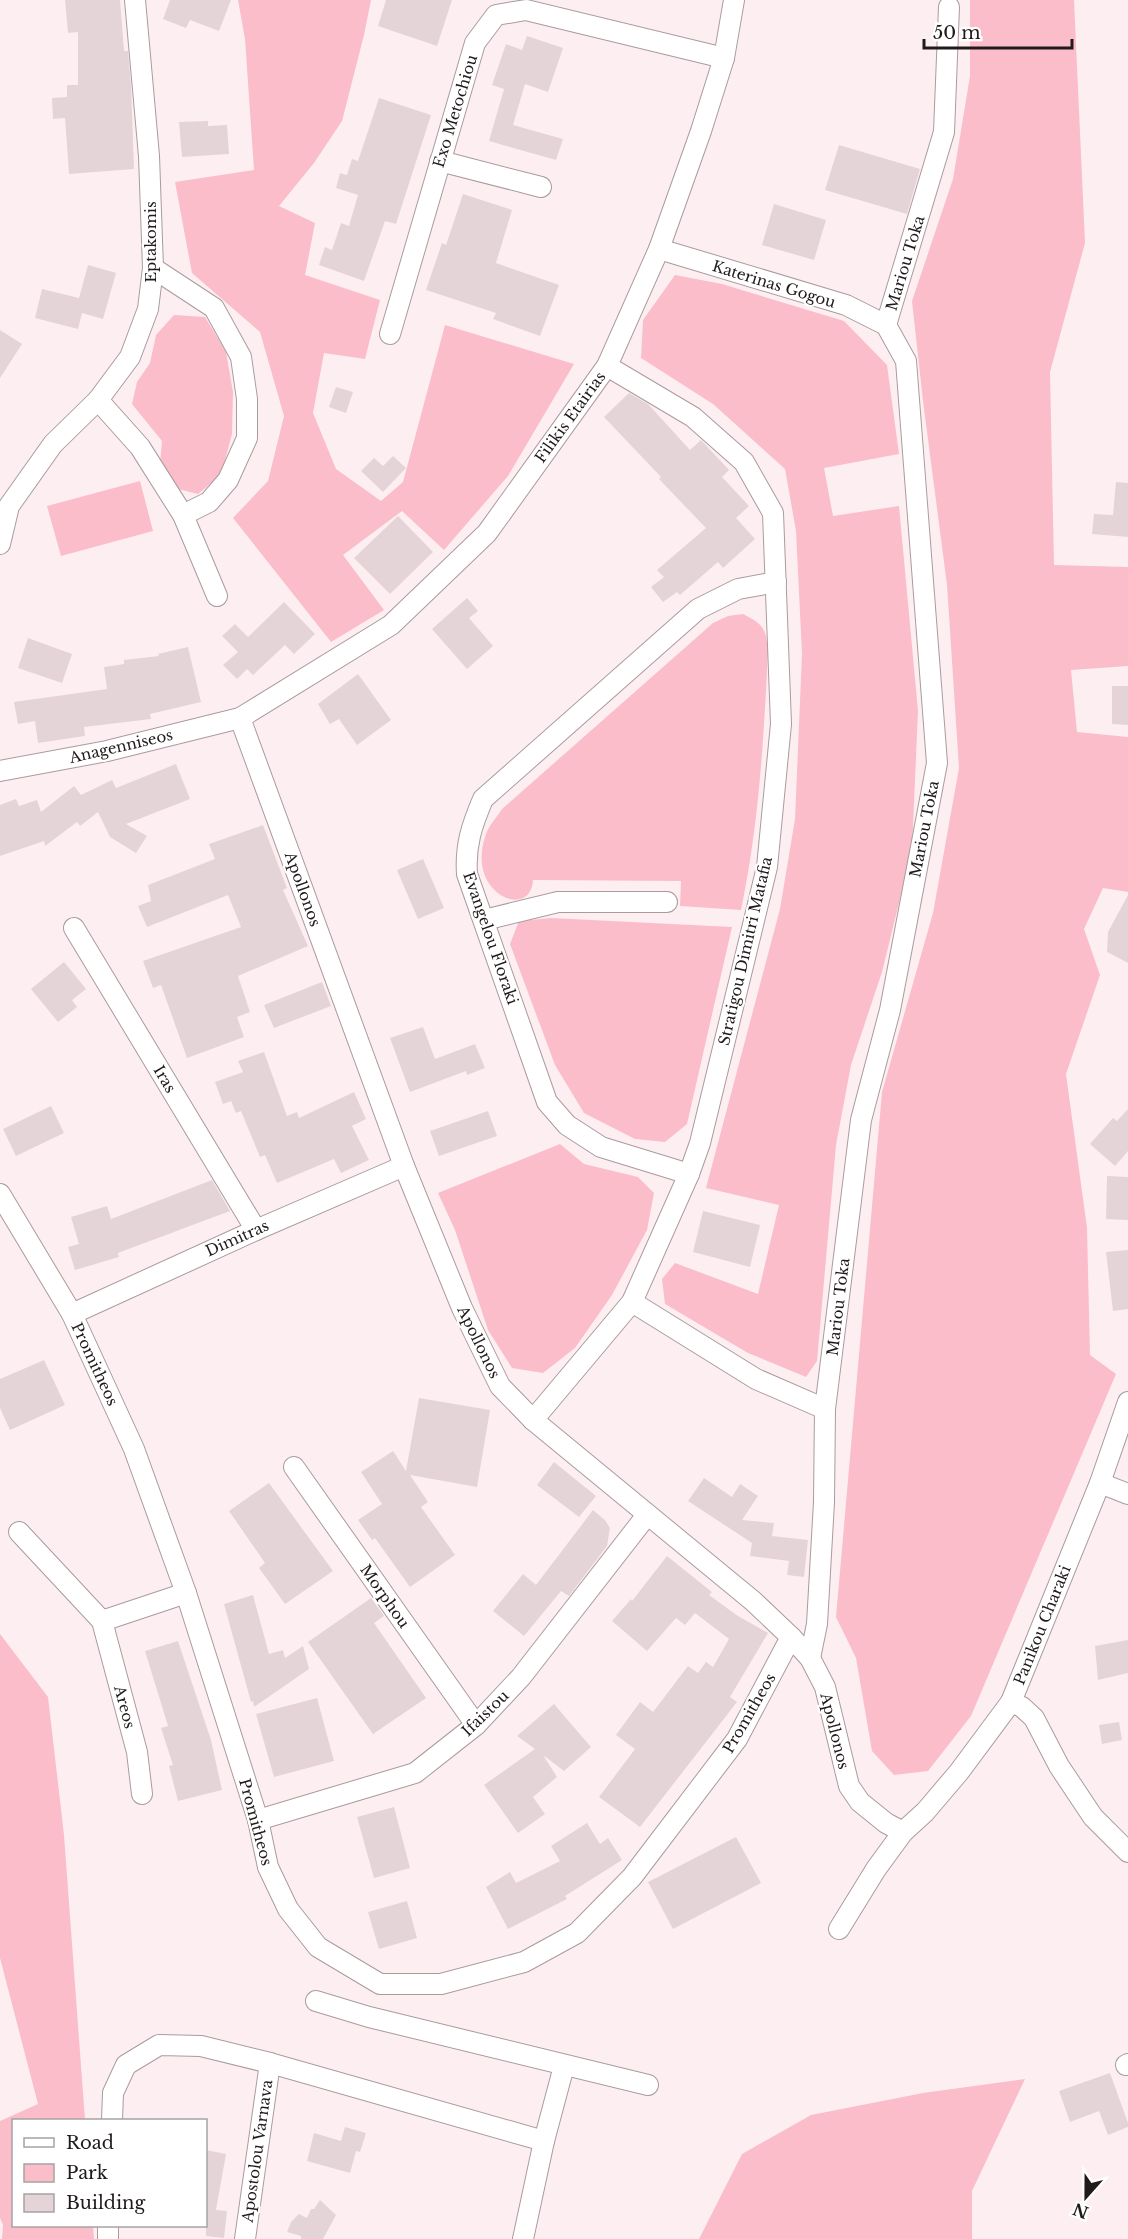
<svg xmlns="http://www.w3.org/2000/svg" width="1128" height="2239" viewBox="0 0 1128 2239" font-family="'Libre Baskerville',serif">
<rect width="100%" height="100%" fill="#fdeff1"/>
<!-- green -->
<g fill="#fbbdca">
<path d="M238 0H371L364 35 342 121 314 163 279 206 315 223 305 275 380 300 365 359 324 353 313 413 336 469 381 501 403 482 445 325 574 364 508 476 444 550 402 511 343 555 384 610 331 642 233 518 268 481 284 416 260 332 192 273 175 182 254 170 245 39Z"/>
<path d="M970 0H1074L1085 243 1050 372 1054 565 1128 567V666L1071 670 1077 732 1128 737V892L1103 888 1084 929 1100 975 1066 1074 1087 1228 1090 1355 1116 1374 971 1716 928 1771 894 1775 872 1751 856 1658 836 1617 882 1092 933 913 959 768 947 585 923 401 912 301 953 179 970 76Z"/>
<path d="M675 275 722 284 844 321 887 365 899 454 824 468 833 516 899 506 918 711 912 850 882 972 851 1065 836 1145 817 1361 806 1377 748 1353 665 1304 662 1279 675 1263 758 1294 779 1205 706 1188 780 909 795 819 802 654 796 531 785 469 713 404 641 358 643 320Z"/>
<path d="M174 315 205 317 226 352 233 392 232 434 221 475 198 494 178 489 160 464 162 441 132 404 137 382 150 363 156 335Z"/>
<path d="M140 481 153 531 61 556 47 506Z"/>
<path d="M743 614C763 624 766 628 768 650 764 737 759 824 741 910L680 906 681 881 533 880C531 921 464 894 486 834 489 825 497 817 502 809L713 623 728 616Z"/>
<path d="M551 918 732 927 687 1124 665 1142 635 1139 584 1113 555 1065 510 944 519 921Z"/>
<path d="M560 1144 584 1164 638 1177 654 1193 647 1230 612 1295 575 1348 543 1373 512 1368 488 1330 455 1230 438 1193Z"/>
<path d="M0 1634 48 1697 64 1835 85 2120H14V2226H93L94 2239H2L3 2225 0 2218V2121L38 2104 0 1958Z"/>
<path d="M1025 2079 972 2191V2239H699L742 2154 811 2115 923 2093Z"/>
</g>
<!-- building -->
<g fill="#e5d4d7">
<path d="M65 0H120L124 51H128L131 85 134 169 69 174 65 118 53 119 52 98 67 97V85H78V32L68 33Z"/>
<path d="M170 0H231L219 31 190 20 186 28 163 19Z"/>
<path d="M386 0H452L437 46 378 26Z"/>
<path d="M527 36 563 48 548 92 525 84 513 125 563 139 556 160 489 141 504 89 492 85 506 44 522 50Z"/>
<path d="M379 98 431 115 396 224 385 221 364 281 319 265 325 247 332 250 341 223 349 226 358 195 336 188 340 173 347 175 352 159 358 161Z"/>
<path d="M208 121V126L227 125 229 154 182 157 179 122Z"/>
<path d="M839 145 920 169 907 214 825 190Z"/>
<path d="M463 194 512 210 496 263 559 285 540 336 493 319 496 313 426 290 442 243 446 245Z"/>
<path d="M774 204 826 220 814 260 762 245Z"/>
<path d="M88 265 116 273 103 319 82 313 78 329 35 318 42 289 79 298Z"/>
<path d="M0 330 22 344 0 378Z"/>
<path d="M336 387 353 392 346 413 329 407Z"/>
<path d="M629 393 648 404 690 450 701 440 729 470 722 477 749 506 736 518 755 539 723 568 718 562 680 595 677 592 663 602 651 587 664 577 657 570 706 528 659 479 661 477 604 417Z"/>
<path d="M393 456 406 468 383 492 361 471 374 458 383 466Z"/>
<path d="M1116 482 1128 483V537L1092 534 1094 514 1113 515Z"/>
<path d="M398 516 433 552 390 594 354 558Z"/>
<path d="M467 598 478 611 469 618 493 646 467 669 432 629Z"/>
<path d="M284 602 315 634 294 654 285 645 253 675 247 669 237 679 223 665 238 652 222 636 235 624 248 637Z"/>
<path d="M28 638 72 654 62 683 18 668Z"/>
<path d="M188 647 201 702 150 714 151 719 84 727 85 736 38 743 35 721 18 724 14 702 107 689 104 667 124 664V660L159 656 158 654Z"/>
<path d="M358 674 391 720 357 745 339 719 330 724 318 704Z"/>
<path d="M1112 686H1128V725L1112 724Z"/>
<path d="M176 764 190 799 126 824 147 836 136 853 110 837 98 812 80 826 77 822 45 846 44 841 0 856V805L16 799 19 806 37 800 41 812 74 786 81 795 112 780 116 788Z"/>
<path d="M263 825 287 888 283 890 308 946 238 976 250 1012 237 1017 244 1037 187 1058 161 985 153 988 143 961 241 927 228 895 147 927 138 906 151 901 148 885 215 859 209 844Z"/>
<path d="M423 859 444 908 418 919 397 870Z"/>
<path d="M1128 895V963L1107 952 1108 932Z"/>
<path d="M64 962 86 989 72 1000 77 1007 58 1022 31 989Z"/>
<path d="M322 982 331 1006 274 1028 264 1005Z"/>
<path d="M423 1027 435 1059 475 1044 485 1068 467 1075 466 1071 410 1092 390 1038Z"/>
<path d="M264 1052 287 1116 297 1112 299 1118 354 1092 366 1119 352 1126 369 1160 341 1173 334 1159 277 1183 265 1155 260 1157 241 1111 236 1113 231 1101 223 1104 215 1082 243 1072 238 1061Z"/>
<path d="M51 1106 64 1133 16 1156 3 1129Z"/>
<path d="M1128 1109V1151L1115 1166 1090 1144 1113 1118 1117 1121Z"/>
<path d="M488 1111 497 1136 439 1156 430 1131Z"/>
<path d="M1107 1176 1128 1177V1220L1106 1219Z"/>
<path d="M212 1180 230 1211 118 1253 119 1257 75 1270 68 1247 79 1244 71 1217 107 1206 111 1219Z"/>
<path d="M703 1211 760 1225 750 1267 693 1252Z"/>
<path d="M1128 1250V1309L1113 1311 1106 1252Z"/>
<path d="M44 1360 65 1405 10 1430 0 1408V1379Z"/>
<path d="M419 1398 490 1410 477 1487 410 1475 428 1502 421 1507 455 1555 410 1587 375 1538 372 1540 358 1520 382 1504 361 1472 393 1451 406 1471Z"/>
<path d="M554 1462 596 1496 579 1517 537 1485Z"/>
<path d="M704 1478 732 1497 740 1484 758 1496 742 1520 774 1523 772 1536 808 1540 804 1577 787 1575 789 1561 750 1556 752 1543 688 1501Z"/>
<path d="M269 1483 333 1571 285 1604 259 1568 265 1563 229 1511Z"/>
<path d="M593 1510 605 1520 610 1528 607 1546 569 1596 561 1591 524 1636 493 1611 523 1574 536 1585Z"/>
<path d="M667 1556 712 1592 709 1595 738 1616 768 1633 730 1697 737 1702 640 1827 599 1797 635 1749 616 1735 640 1702 653 1712 688 1666 698 1673 706 1662 713 1667 729 1639 695 1613 685 1625 676 1618 647 1651 612 1621 631 1599 632 1601Z"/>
<path d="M253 1595 269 1654 283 1650 285 1658 303 1646 309 1669 254 1707 253 1701 251 1702 224 1604Z"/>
<path d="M371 1598 384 1616 374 1623 426 1698 373 1734 308 1642Z"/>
<path d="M1128 1640V1673L1098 1680 1095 1646Z"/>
<path d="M178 1641 211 1740 222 1790 178 1801 169 1766 173 1765 161 1728 168 1726 145 1651Z"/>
<path d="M317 1698 334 1761 274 1777 256 1714Z"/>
<path d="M554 1704 591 1747 564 1771 543 1755 557 1777 533 1797 545 1814 518 1833 484 1785 535 1749 517 1736Z"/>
<path d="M1119 1722 1122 1740 1102 1744 1099 1725Z"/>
<path d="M394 1807 410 1868 374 1878 357 1817Z"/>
<path d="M587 1823 600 1844 608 1838 622 1860 565 1896 567 1899 508 1929 486 1887 510 1872 516 1883 560 1861 551 1846Z"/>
<path d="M736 1837 761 1883 673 1929 648 1882Z"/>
<path d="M407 1901 417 1938 379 1949 368 1912Z"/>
<path d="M1110 2073 1128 2123V2127L1108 2135 1099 2111 1070 2122 1059 2091Z"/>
<path d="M345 2127 366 2133 360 2152 356 2151 350 2173 307 2161 314 2133 341 2141Z"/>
<path d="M206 2150 226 2154 216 2210 227 2211 224 2238 206 2236Z"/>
<path d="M320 2200 336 2215 323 2239H301V2236L287 2232 291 2222 299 2214 307 2218 311 2209H314Z"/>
</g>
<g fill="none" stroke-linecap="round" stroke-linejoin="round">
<!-- minor casing -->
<g stroke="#aa9b9d" stroke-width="22">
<g id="minor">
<path d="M440 161 541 187"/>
<path d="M659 249 846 305 886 325"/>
<path d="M153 268 214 308 241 357 247 399V438L228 480 209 502 183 515"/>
<path d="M390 334 475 43 496 15 526 10 724 58"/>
<path d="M98 400 140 447 183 515 217 596"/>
<path d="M0 544 9 506 53 444 98 400 130 357 148 309 153 268 149 156 135 0"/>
<path d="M240 718 404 1166 462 1308 500 1386 533 1420 753 1601 791 1637 810 1658 825 1687 849 1786 860 1802 886 1823 903 1832"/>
<path d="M0 771 107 751 240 718 391 625 487 533 607 366 659 249 701 131 724 58 734 0"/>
<path d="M484 920 558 902H667"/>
<path d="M74 928 256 1230"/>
<path d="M689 1174 601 1147 567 1125 547 1102 467 874C465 845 472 825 483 799L698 609 738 589 776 582"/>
<path d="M0 1194 72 1314 134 1449 186 1593 258 1820 268 1867 288 1909 318 1947 380 1984H441L524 1962 577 1933 632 1877 737 1739 791 1637"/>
<path d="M632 1302 756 1379 825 1409"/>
<path d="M72 1314 256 1230 404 1166"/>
<path d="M1128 1402 1100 1483 1011 1702 1022 1707 1034 1718 1059 1766 1093 1817 1128 1852"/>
<path d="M533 1420 632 1302 689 1174 700 1143 767 867 781 724 773 513 744 462 693 417 607 366"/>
<path d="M294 1467 476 1725"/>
<path d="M1100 1483 1128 1494"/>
<path d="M19 1532 102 1621 137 1752 142 1794"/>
<path d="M102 1621 186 1593"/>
<path d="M810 1658 817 1624 824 1502 825 1409 861 1120 890 1010 937 763 906 361 886 325 944 132 949 7"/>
<path d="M258 1820 415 1773 476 1725 521 1677 647 1515"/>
<path d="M839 1929 876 1869 903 1832 925 1812 959 1772 1011 1702"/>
<path d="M316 2001 369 2017 648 2085"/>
<path d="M1126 2065 1128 2064"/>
<path d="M112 2120 113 2093 126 2065 159 2045 201 2046 270 2063 544 2141"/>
<path d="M108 2239V2226"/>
<path d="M245 2239 270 2063"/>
<path d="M523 2239 544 2141 564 2066"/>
</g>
</g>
<!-- minor -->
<use href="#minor" stroke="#fff" stroke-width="20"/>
</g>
<g text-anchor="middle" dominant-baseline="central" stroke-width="4.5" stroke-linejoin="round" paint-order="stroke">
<!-- street labels -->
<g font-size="15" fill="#201a1b" stroke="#fff">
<text transform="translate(455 111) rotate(-73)">Exo Metochiou</text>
<text transform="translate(150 242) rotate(-90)">Eptakomis</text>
<text transform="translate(905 263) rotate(-73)">Mariou Toka</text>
<text transform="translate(774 284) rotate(17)">Katerinas Gogou</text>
<text transform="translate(570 417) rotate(-54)">Filikis Etairias</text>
<text transform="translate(121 746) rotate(-13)">Anagenniseos</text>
<text transform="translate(924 829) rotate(-79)">Mariou Toka</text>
<text transform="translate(303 889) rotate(70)">Apollonos</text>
<text transform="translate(491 938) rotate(71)">Evangelou Floraki</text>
<text transform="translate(745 951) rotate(-77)">Stratigou Dimitri Matafia</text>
<text transform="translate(165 1079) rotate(59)">Iras</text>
<text transform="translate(237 1238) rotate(-24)">Dimitras</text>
<text transform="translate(838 1307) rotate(-83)">Mariou Toka</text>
<text transform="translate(479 1342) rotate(64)">Apollonos</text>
<text transform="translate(95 1364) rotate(65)">Promitheos</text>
<text transform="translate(385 1596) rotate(55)">Morphou</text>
<text transform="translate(1042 1625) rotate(-68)">Panikou Charaki</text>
<text transform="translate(125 1707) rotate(75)">Areos</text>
<text transform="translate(485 1713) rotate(-44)">Ifaistou</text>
<text transform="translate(749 1713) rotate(-60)">Promitheos</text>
<text transform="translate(835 1731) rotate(76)">Apollonos</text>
<text transform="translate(256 1822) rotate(75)">Promitheos</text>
<text transform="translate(257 2151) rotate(-82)">Apostolou Varnava</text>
</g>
</g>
<!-- legend -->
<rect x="12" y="2119" width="195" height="108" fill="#ffffff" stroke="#a6a3a4" stroke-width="1.5"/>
<rect x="24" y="2138" width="30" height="9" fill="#ffffff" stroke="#a6a3a4" stroke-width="1.5"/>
<text x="66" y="2149" font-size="18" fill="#201a1b">Road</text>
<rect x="24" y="2164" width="30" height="18" fill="#fbbdca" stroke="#a6a3a4" stroke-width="1.5"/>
<text x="66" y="2179" font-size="18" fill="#201a1b">Park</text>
<rect x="24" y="2194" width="30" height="18" fill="#e5d4d7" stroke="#a6a3a4" stroke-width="1.5"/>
<text x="66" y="2209" font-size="18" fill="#201a1b">Building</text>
<!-- north arrow -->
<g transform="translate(1086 2197) rotate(201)" stroke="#ffffff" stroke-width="4.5" paint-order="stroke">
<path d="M0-4.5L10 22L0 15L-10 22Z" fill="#201a1b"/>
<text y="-9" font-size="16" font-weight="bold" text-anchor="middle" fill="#201a1b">N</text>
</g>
<!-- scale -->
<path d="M924 39v9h148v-9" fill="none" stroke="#201a1b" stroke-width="3"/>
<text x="933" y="39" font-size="18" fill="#201a1b" stroke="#ffffff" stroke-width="4.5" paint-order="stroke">50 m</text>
</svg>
